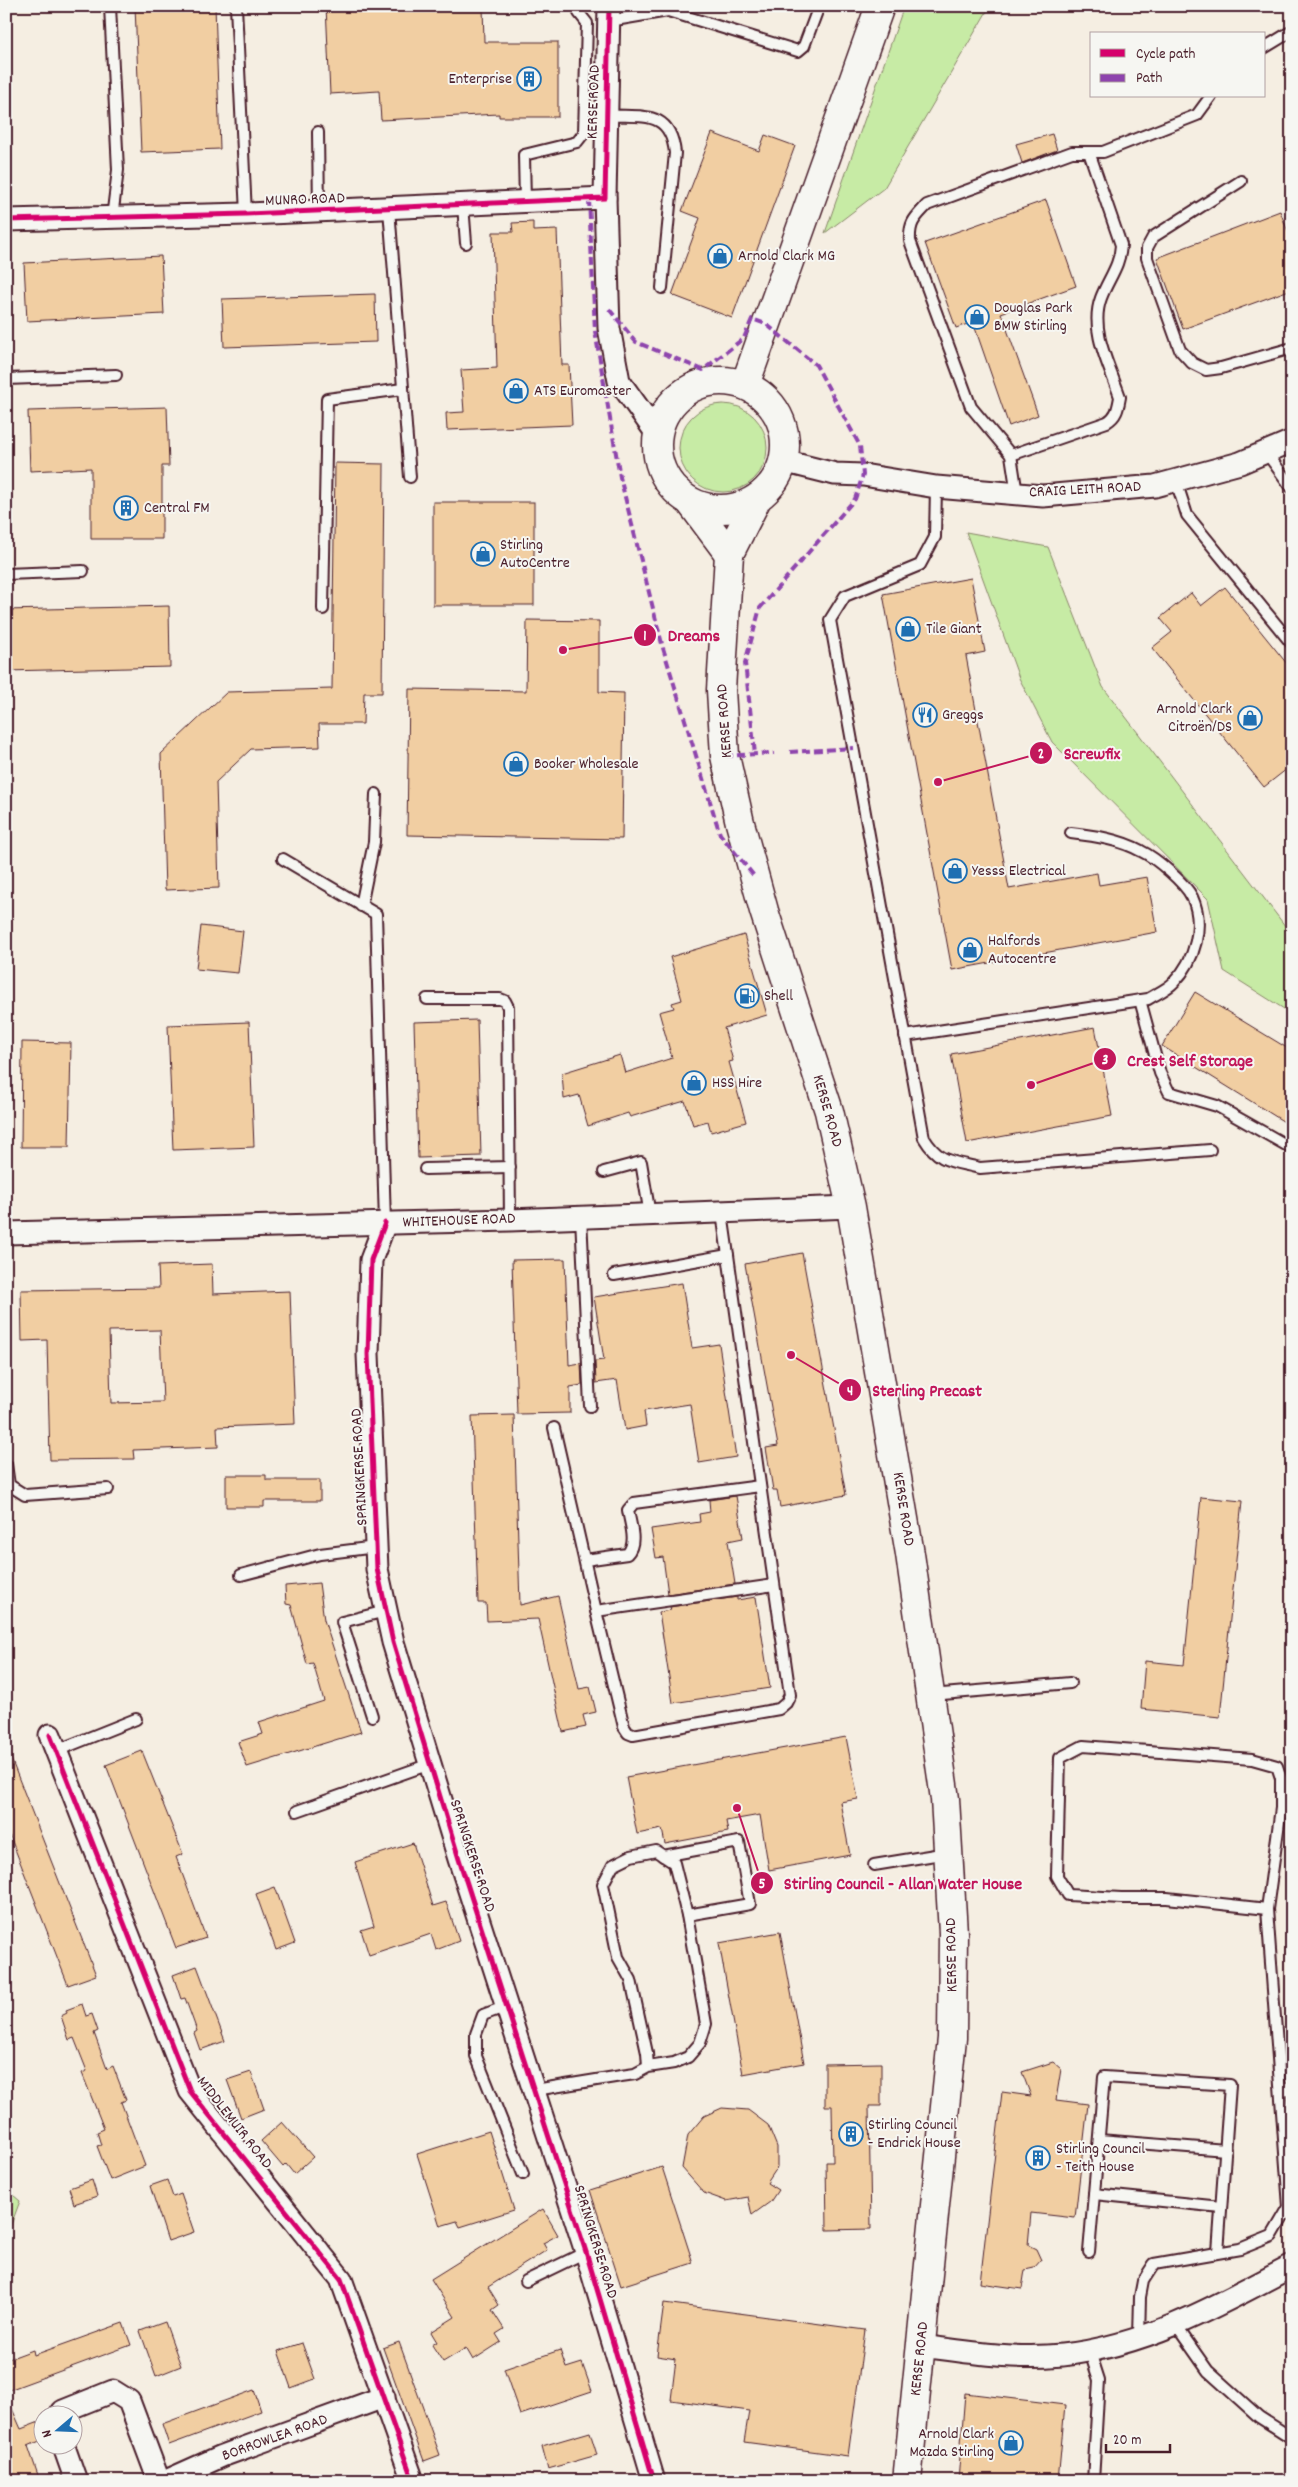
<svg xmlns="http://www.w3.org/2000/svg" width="1298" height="2487" viewBox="0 0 1298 2487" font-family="Dekko,sans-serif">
<rect width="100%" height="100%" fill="#f5eee2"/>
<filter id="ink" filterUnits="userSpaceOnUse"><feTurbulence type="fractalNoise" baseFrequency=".02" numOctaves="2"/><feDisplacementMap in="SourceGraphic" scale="10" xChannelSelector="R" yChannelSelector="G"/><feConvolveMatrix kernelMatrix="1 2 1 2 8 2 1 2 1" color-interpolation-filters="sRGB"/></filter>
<g filter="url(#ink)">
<!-- green -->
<g fill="#c7eba5" stroke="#888568">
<path d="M904 6H990L884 188 825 233Z"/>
<circle cx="723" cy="448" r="44"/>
<path d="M966 532 1048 547 1103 687 1292 935V1014L1224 971 1208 899 1052 742 1019 678Z"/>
<path d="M6 2189 20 2201 6 2238Z"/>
</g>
<!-- building -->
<g fill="#f1cea2" stroke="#4a1f2b" fill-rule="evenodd">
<path d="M135 6H215L220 149 141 152Z"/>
<path d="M326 6H483L484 42H558V117H499V114L381 120 379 91 330 94Z"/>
<path d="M712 133 759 151 765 135 795 146 732 318 672 295 700 218 682 211Z"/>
<path d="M1052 134 1057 150 1022 163 1016 144Z"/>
<path d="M1046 200 1076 286 1001 313 1038 415 1009 426 973 322 956 328 925 243Z"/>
<path d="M1280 211 1292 242V289L1183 329 1157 258Z"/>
<path d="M533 222V231L557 230 562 365H569L572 425 447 430 446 413 464 412 461 370 497 368 493 232H513L512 223Z"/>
<path d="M161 256 164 314 27 321 24 263Z"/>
<path d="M375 294 376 342 224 347 222 299Z"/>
<path d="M167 407 169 466H162V539H91V468L30 471 28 411Z"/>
<path d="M335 463 384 464 382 693H364L363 724H319L320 747 251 749 216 782 219 888 165 890 161 754 227 692 332 689Z"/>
<rect x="433" y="502" width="101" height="103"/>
<path d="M971 578 985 652 966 656 1009 889 1097 873 1099 885 1147 877 1157 932 952 970 883 594Z"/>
<path d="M1225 587 1292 670V765L1264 787 1152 648 1172 632 1160 618 1191 593 1201 606Z"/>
<path d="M169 606 170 667 6 671V610Z"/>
<path d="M527 620 599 621V692L624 693 622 839 407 835 409 689 526 691Z"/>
<path d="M201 926 243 931 238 973 196 969Z"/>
<path d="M744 935 767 1015 724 1028 733 1061 729 1062 746 1122 711 1132 708 1121 693 1125 685 1101 630 1117 628 1113 588 1126 579 1095 564 1099 562 1073 620 1055 625 1073 672 1058 659 1012 674 1008 672 1003 682 1000 670 957Z"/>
<path d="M1195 992 1292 1051V1113L1286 1123 1162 1046Z"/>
<path d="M477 1020 481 1156 418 1158 414 1022Z"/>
<path d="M249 1022 254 1147 173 1150 168 1025Z"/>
<path d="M1095 1027 1112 1116 967 1143 951 1054Z"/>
<path d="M22 1042 71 1043 69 1147H21Z"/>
<path d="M802 1253 846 1495 780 1507 777 1490H773L766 1448 778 1446 745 1264Z"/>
<path d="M565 1259 569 1365 581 1363 582 1385 570 1387V1413L517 1414 512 1260Z"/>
<path d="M212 1264 213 1294 290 1291 295 1424 217 1427 218 1447 133 1450 134 1459 50 1460 47 1340 22 1341 21 1290 159 1288 158 1266ZM160 1330 163 1402 111 1403 109 1331Z"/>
<path d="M682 1283 692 1348 719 1344 736 1457 699 1463 690 1404 644 1411 646 1426 625 1430 617 1380 596 1383 595 1361 604 1360 594 1297Z"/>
<path d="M514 1415 520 1605 558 1596 579 1689 590 1687 596 1712 583 1715 586 1727 563 1732 538 1619 487 1621 486 1603H478L472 1416Z"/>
<path d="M226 1475H266V1480H320V1501H264V1507H226Z"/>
<path d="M736 1496 743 1538 728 1541 735 1584 668 1594 663 1557 656 1558 651 1529 700 1522 699 1514 710 1512 709 1500Z"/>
<path d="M1201 1497 1242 1501 1220 1717 1141 1709 1145 1661 1184 1665Z"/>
<path d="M319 1583 324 1620 361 1732 247 1767 238 1742 263 1734 259 1722 324 1701 313 1663 307 1664 291 1605 286 1604 285 1586Z"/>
<path d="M737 1597V1600L756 1597 770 1688 673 1703 659 1612 671 1610 670 1607Z"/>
<path d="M846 1737 858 1799 840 1802 850 1855 769 1870 760 1815 726 1821 728 1832 665 1844 662 1829 637 1834 626 1777Z"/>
<path d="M6 1746 96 1975 68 1985 6 1826Z"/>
<path d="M142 1751 183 1854 176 1857 206 1938 176 1948 106 1765Z"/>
<path d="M413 1843 433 1906 446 1902 459 1941 436 1950 431 1934 369 1955 361 1930 374 1926 355 1862Z"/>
<path d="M275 1887 295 1943 276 1950 256 1894Z"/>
<path d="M780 1932 804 2063 743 2074 719 1943Z"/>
<path d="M197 1966 225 2041 200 2050 194 2033 197 2031 185 1998 181 1999 173 1975Z"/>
<path d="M82 2004 86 2016 92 2014 98 2031 94 2033 107 2069 113 2066 126 2100 121 2102 145 2166 110 2180 97 2146 101 2145 97 2132 104 2129 82 2073 87 2071 74 2038 69 2040 61 2016 67 2013 66 2010Z"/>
<path d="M1053 2062 1061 2069 1056 2100 1088 2104 1075 2218 1031 2213 1028 2245 1036 2249 1041 2260 1034 2268 1025 2270 1022 2289 980 2283 1002 2092 1031 2096 1022 2072Z"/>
<path d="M881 2063V2106H869L871 2229 827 2230 826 2162H833L832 2106H825V2064Z"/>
<path d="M251 2072 264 2109 241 2118 227 2080Z"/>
<path d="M722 2108 748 2110 768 2125 777 2147V2168L767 2183 778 2190 770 2202 752 2215 748 2197 726 2201 704 2193 682 2168 688 2135 704 2116Z"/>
<path d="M282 2122 313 2157 294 2174 286 2164 283 2167 261 2141Z"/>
<path d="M489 2131 514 2210 460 2227 457 2221 440 2226 417 2154Z"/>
<path d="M662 2167 693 2263 621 2286 590 2190Z"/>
<path d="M92 2180 97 2196 74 2204 69 2188Z"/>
<path d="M167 2180 173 2197 181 2194 194 2232 168 2241 150 2186Z"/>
<path d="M543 2209 558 2235 543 2243 547 2250 488 2287 499 2305 492 2310 504 2329 496 2334 501 2342 473 2360 466 2348 443 2362 432 2345 437 2342 431 2332 455 2317 431 2279Z"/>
<path d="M664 2303 865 2330 848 2456 744 2442 749 2411 671 2400 676 2359 657 2356Z"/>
<path d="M165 2322 181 2366 156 2376 140 2331Z"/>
<path d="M123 2323 131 2345 6 2391V2360L33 2350 34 2355Z"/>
<path d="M399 2342 440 2455 424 2461 383 2348Z"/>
<path d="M302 2343 315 2379 291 2388 278 2351Z"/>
<path d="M560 2350 566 2368 582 2363 592 2391 520 2415 504 2369Z"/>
<path d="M254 2390 261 2411 169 2445 162 2424Z"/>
<path d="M965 2393 1065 2405 1058 2481H958Z"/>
<path d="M6 2395 21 2429 42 2421V2440L28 2446 40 2481H16L6 2453Z"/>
<path d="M590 2432 597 2455 548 2469 542 2446Z"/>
</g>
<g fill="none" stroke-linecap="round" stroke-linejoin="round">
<!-- service casing -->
<g stroke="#4a1f2b" stroke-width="14">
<g id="service">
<path d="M110 6 118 170 112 218"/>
<path d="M236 6 246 214"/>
<path d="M609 21 668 11 798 51 804 46 819 6"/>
<path d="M1264 48 1292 31"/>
<path d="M605 115C641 118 670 108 675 153L662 288"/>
<path d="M318 132 319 212"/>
<path d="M1241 181 1153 237 1147 248V258L1180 350 1192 363 1206 370 1221 368 1292 348"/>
<path d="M525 202 524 155 577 142 584 133 587 23 579 13V6"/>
<path d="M463 205 466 243"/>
<path d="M389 209 410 477"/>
<path d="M6 379 116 375"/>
<path d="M1266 452 1292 488"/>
<path d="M1011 455 1107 422C1117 416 1118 408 1120 397 1110 367 1089 330 1101 298 1108 279 1120 266 1121 245L1089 152"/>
<path d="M1176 481 1187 515 1292 644"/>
<path d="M936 487 935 537 920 565 845 596 830 620 924 1138C939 1163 952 1161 980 1168L1210 1150"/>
<path d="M1017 494 1011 455 971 407 910 241C909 222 915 218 927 205L1072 152H1103L1197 115 1211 96"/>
<path d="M6 574 83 571"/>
<path d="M323 609 327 399 403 389"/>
<path d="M283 859 376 914 385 1223"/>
<path d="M361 906 374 842 376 794"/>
<path d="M427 999H500L505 1001 508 1007 510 1220"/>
<path d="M1140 1000 1160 1073 1169 1092 1217 1106 1286 1145"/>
<path d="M905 1036 1148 999C1156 994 1168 989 1174 982 1195 961 1205 925 1192 897 1185 883 1156 858 1141 851 1119 839 1095 836 1071 833"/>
<path d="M425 1169 510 1167"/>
<path d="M604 1172 641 1162 650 1215"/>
<path d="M722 1213 728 1255C748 1402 769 1548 790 1695L786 1703 779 1709 633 1735 628 1733 624 1727 596 1611 774 1585"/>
<path d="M581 1217 590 1406"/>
<path d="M614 1275 728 1255"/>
<path d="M554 1428 596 1611"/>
<path d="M6 1464 9 1485 25 1495 108 1489"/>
<path d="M585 1560 627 1554C638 1543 630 1524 628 1510L634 1503 760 1486"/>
<path d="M241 1575 320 1554 376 1547"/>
<path d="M931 1695 1070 1683"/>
<path d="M372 1716 342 1622 386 1611"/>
<path d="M56 1751 136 1719"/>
<path d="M297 1811 430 1764"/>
<path d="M663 1856 739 1842 750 1904 687 1915"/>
<path d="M874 1865 947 1853"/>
<path d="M507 2006 483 2015 476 2034V2056L523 2174"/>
<path d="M535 2090 621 2076 635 2074 648 2067 647 2053 631 1980 618 1957 603 1884 613 1865 631 1856 656 1851 674 1863 687 1915 706 2024 700 2043 688 2057 674 2063 648 2067"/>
<path d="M1282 2090 1292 2088"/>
<path d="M1099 2140 1226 2150"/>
<path d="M1094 2194 1221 2207"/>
<path d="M1089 2252 1104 2077 1230 2085 1218 2252"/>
<path d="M526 2281 586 2252"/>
<path d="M1175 2324 1208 2371 1259 2417 1292 2438"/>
<path d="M1139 2338 1140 2297 1143 2281 1154 2264 1240 2249 1272 2236 1289 2207 1267 1909 1281 1808V1778L1277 1766 1252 1759 1083 1746 1060 1758 1057 1876 1068 1895 1121 1898H1167L1267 1909"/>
<path d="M1089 2349 1099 2380 1093 2481"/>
</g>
</g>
<!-- minor casing -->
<g stroke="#4a1f2b" stroke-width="25">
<g id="minor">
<path d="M609 6 605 198 609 328 619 381 657 434"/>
<path d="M6 220 246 214 605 198"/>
<path d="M783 461 835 474 863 475 936 487 1043 496 1155 486 1240 463 1292 441"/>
<path d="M385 1223 371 1260 368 1354 377 1569 393 1642 459 1859 586 2252 654 2481"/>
<path d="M6 1233 510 1220 851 1207"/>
<path d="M50 1735 190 2091 341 2279 413 2481"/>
<path d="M921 2346C967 2352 1015 2360 1062 2355 1146 2346 1219 2305 1292 2266"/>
<path d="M61 2414 63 2411 113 2391 129 2401 159 2481"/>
<path d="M63 2444 76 2481"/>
<path d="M166 2481 222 2456 384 2397"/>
</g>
</g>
<!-- primary casing -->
<g stroke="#4a1f2b" stroke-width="31">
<g id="primary">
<circle cx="721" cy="445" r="64"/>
<path d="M745 385 880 6"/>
<path d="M757 499 729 554 721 690 725 756 740 823 764 911 829 1111 851 1207 910 1554 945 1799 953 1933 952 2038 907 2481"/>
<path d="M691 503 729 554"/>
</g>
</g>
<!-- service -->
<use href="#service" stroke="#f6f6f2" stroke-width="10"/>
<!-- minor -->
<use href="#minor" stroke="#f6f6f2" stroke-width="21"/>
<!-- primary -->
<use href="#primary" stroke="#f6f6f2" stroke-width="28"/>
<!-- quiet -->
<g stroke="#8e44ad" stroke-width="4" stroke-dasharray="8 4" stroke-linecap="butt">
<path d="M589 199 595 331 620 477 663 648 720 834 754 876"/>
<path d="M609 309 636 342 703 370 744 338 752 319 766 324 816 365 860 446 863 475 855 499 760 608 745 663 755 754"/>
<path d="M790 752 854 748"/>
<path d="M725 756 774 753"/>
</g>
<!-- cycleway casing -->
<g stroke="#f6f6f2" stroke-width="8">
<g id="cycleway">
<path d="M6 220 246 214 605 198 609 6"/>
<path d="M385 1223 371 1260 368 1354 377 1569 393 1642 459 1859 586 2252 654 2481"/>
<path d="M50 1735 190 2091 341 2279 413 2481"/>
</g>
</g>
<!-- cycleway -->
<use href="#cycleway" stroke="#d6006c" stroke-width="5"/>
</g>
</g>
<!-- icons -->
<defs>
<g id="building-ring" transform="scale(1.25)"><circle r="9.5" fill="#f6f6f2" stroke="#1f6fb2" stroke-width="1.5"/><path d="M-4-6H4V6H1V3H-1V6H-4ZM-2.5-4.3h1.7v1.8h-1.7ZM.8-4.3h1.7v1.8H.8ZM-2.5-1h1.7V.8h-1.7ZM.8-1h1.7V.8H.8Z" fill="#1f6fb2"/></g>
<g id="shop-ring" transform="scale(1.25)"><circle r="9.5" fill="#f6f6f2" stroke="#1f6fb2" stroke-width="1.5"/><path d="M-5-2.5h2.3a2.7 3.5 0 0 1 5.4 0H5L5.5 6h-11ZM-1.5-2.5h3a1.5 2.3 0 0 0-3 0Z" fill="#1f6fb2"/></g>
<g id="restaurant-ring" transform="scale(1.25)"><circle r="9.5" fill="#f6f6f2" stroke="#1f6fb2" stroke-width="1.5"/><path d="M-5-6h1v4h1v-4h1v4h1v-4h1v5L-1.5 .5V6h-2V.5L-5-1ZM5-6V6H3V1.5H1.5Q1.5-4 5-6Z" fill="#1f6fb2"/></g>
<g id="fuel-ring" transform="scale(1.25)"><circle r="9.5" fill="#f6f6f2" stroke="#1f6fb2" stroke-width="1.5"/><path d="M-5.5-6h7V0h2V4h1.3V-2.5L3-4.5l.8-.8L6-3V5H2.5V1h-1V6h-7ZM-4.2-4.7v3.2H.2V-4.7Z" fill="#1f6fb2"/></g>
</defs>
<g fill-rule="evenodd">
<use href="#building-ring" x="529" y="79"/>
<use href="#shop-ring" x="720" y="256"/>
<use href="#shop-ring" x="977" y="317"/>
<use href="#shop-ring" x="516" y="391"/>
<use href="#building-ring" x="126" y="508"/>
<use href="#shop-ring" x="483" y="554"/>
<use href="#shop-ring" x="908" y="629"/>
<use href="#restaurant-ring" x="925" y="715"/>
<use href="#shop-ring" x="1250" y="718"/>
<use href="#shop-ring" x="516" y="764"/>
<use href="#shop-ring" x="955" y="871"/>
<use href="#shop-ring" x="970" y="950"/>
<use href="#fuel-ring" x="747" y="996"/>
<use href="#shop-ring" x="694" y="1083"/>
<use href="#building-ring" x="851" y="2134"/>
<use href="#building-ring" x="1038" y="2158"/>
<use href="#shop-ring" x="1011" y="2443"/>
</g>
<g text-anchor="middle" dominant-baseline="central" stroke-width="4" stroke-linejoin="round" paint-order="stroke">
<!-- poi labels -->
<g font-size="16" fill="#4a1f2b" stroke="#f6f6f2" text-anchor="start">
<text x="512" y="79" text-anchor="end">Enterprise</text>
<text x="738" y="256">Arnold Clark MG</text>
<text x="994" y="308">Douglas Park<tspan x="994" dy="18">BMW Stirling</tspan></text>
<text x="534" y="391">ATS Euromaster</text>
<text x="144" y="508">Central FM</text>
<text x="500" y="545">Stirling<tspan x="500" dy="18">AutoCentre</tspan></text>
<text x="926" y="629">Tile Giant</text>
<text x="1232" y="709" text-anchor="end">Arnold Clark<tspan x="1232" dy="18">Citroën/DS</tspan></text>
<text x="942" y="715">Greggs</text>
<text x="534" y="764">Booker Wholesale</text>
<text x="972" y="871">Yesss Electrical</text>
<text x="988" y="941">Halfords<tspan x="988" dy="18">Autocentre</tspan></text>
<text x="764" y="996">Shell</text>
<text x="712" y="1083">HSS Hire</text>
<text x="868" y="2125">Stirling Council<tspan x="868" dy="18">- Endrick House</tspan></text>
<text x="1056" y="2149">Stirling Council<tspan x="1056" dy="18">- Teith House</tspan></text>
<text x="994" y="2434" text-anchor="end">Arnold Clark<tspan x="994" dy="18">Mazda Stirling</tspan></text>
</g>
<!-- street labels -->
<g font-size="16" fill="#4a1f2b" stroke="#f6f6f2">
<text transform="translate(594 102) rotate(-88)">KERSE ROAD</text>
<text transform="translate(305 200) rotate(-2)">MUNRO ROAD</text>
<text transform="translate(1085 490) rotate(-3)">CRAIG LEITH ROAD</text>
<text transform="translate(725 721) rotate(-94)">KERSE ROAD</text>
<text transform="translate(827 1111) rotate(74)">KERSE ROAD</text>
<text transform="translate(459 1221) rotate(-2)">WHITEHOUSE ROAD</text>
<text transform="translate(360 1467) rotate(-93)">SPRINGKERSE ROAD</text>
<text transform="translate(903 1509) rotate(81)">KERSE ROAD</text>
<text transform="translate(472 1856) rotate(72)">SPRINGKERSE ROAD</text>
<text transform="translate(952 1955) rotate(-91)">KERSE ROAD</text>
<text transform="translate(234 2123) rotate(52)">MIDDLEMUIR ROAD</text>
<text transform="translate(595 2242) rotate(73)">SPRINGKERSE ROAD</text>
<text transform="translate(920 2359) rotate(-84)">KERSE ROAD</text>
<text transform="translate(275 2438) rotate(-20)">BORROWLEA ROAD</text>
</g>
</g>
<!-- callouts -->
<path fill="none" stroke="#c2185b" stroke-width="2" d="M563 650L645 635M938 782L1041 753M1031 1085L1105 1059M791 1355L850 1390M737 1808L762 1883"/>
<g fill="#c2185b" stroke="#f6f6f2" stroke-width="2">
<circle cx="563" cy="650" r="5"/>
<circle cx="938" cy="782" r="5"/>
<circle cx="1031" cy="1085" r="5"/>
<circle cx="791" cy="1355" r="5"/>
<circle cx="737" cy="1808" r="5"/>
<circle cx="645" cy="635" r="12"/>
<circle cx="1041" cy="753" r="12"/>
<circle cx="1105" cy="1059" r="12"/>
<circle cx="850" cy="1390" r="12"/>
<circle cx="762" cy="1883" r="12"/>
</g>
<g font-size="15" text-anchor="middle" font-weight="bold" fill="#fff">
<text x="645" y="640">1</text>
<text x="1041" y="758">2</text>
<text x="1105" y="1064">3</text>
<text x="850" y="1395">4</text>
<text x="762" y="1888">5</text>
</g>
<g font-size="18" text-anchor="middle" font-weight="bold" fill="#c2185b" stroke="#f6f6f2" stroke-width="4" stroke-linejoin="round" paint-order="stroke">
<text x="694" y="641">Dreams</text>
<text x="1092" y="759">Screwfix</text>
<text x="1190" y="1066">Crest Self Storage</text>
<text x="927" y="1396">Sterling Precast</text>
<text x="903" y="1889">Stirling Council - Allan Water House</text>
</g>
<!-- margin -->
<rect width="1298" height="2487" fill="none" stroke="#f6f6f2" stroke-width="25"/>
<rect x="12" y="12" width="1273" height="2462" fill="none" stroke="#4a1f2b" stroke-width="2" filter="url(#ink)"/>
<!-- legend -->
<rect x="1090" y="32" width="175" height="65" fill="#f6f6f2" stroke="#b1a0a2"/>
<rect x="1100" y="49" width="25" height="8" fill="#d6006c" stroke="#b1a0a2"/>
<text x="1136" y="58" font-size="15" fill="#4a1f2b">Cycle path</text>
<rect x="1100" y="74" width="25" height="8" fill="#8e44ad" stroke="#b1a0a2"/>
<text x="1136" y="82" font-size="15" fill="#4a1f2b">Path</text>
<!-- north arrow -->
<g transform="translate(58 2430) rotate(251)"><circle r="24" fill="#f6f6f2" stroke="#b1a0a2"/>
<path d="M0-4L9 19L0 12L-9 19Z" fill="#1f6fb2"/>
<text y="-8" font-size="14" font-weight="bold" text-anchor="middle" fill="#4a1f2b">N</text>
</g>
<!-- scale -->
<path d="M1106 2444v8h64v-8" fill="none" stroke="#4a1f2b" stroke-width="2.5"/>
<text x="1113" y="2444" font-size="15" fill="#4a1f2b" stroke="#f6f6f2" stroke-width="4" paint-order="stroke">20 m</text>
</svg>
